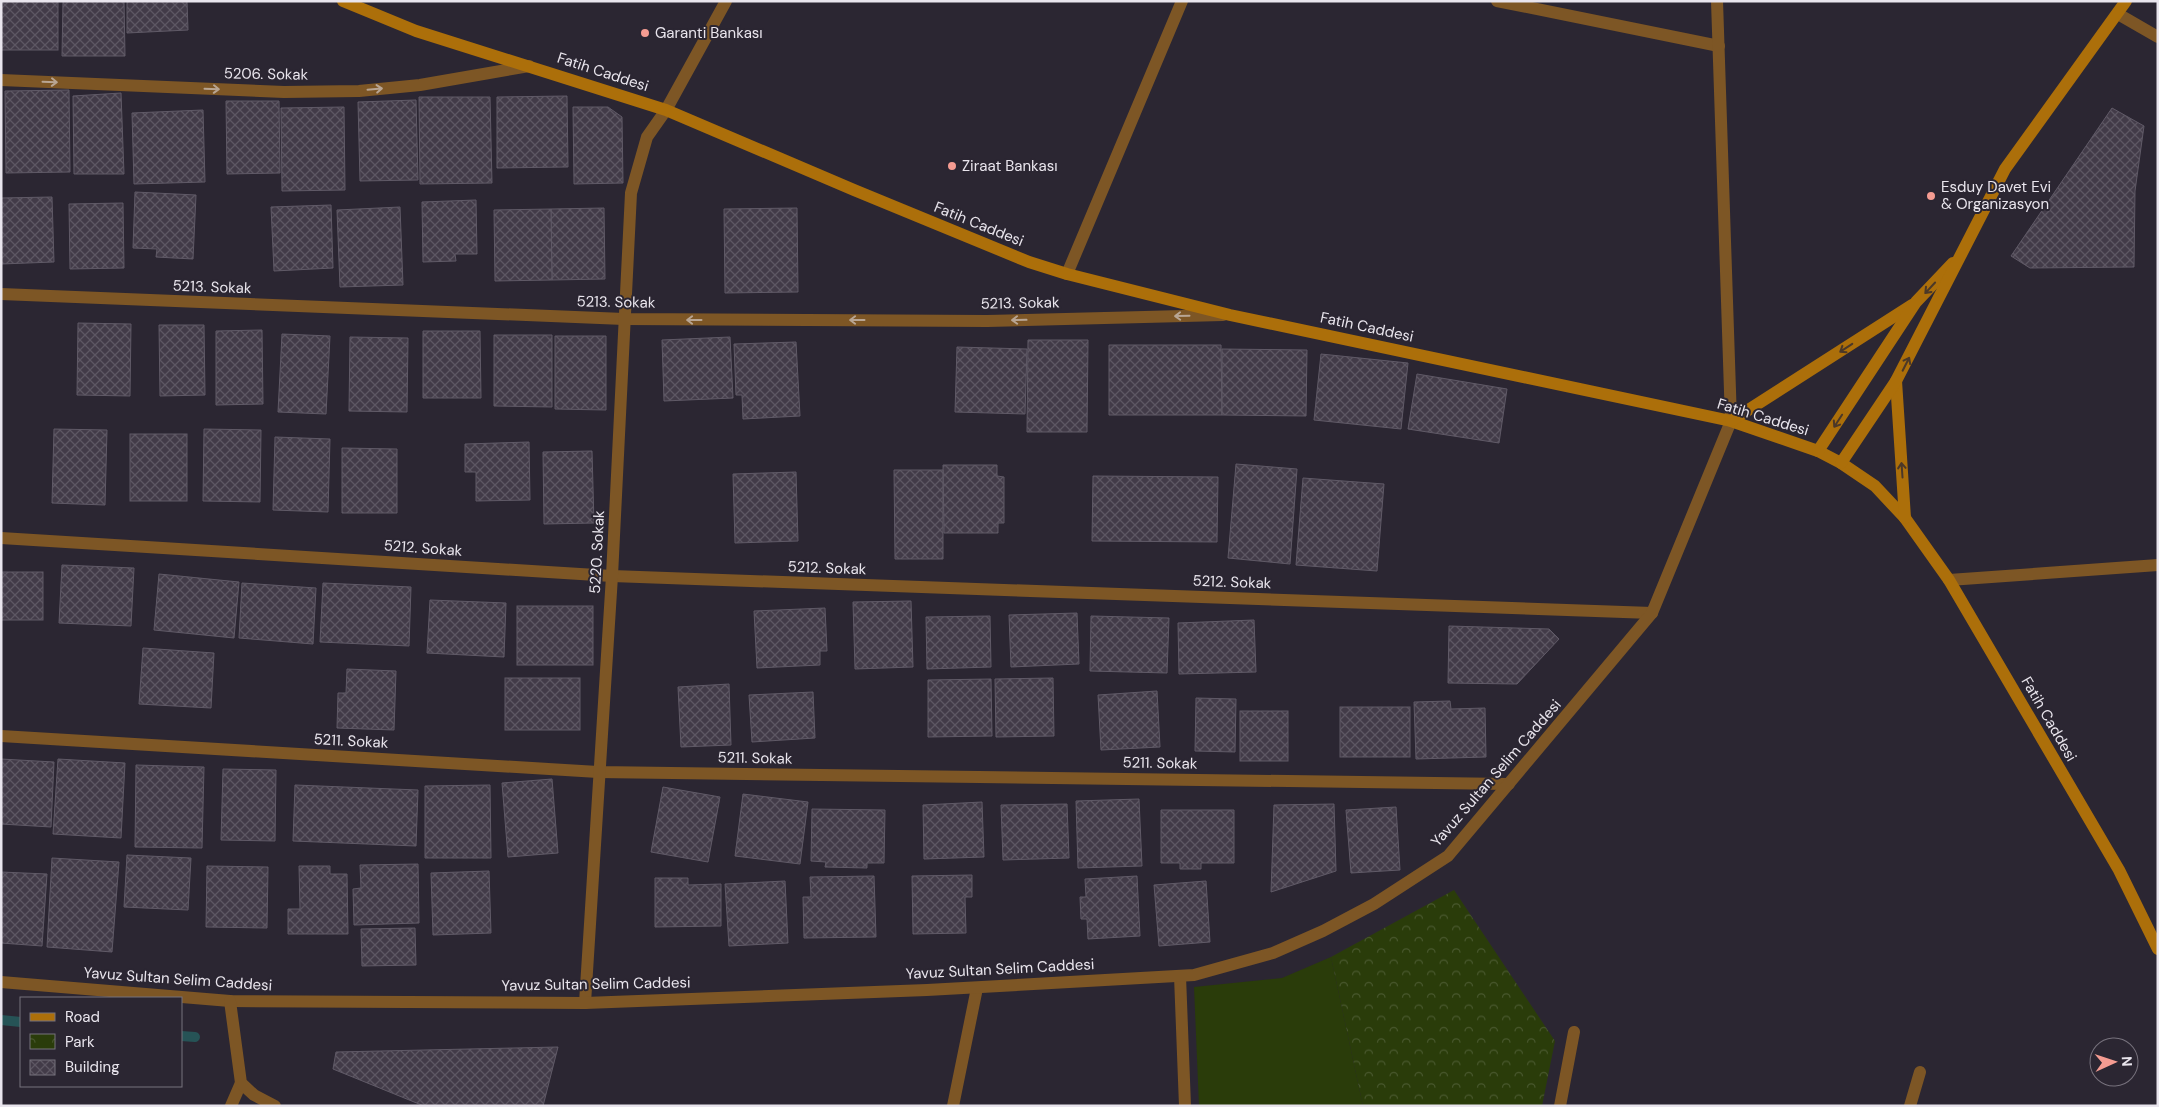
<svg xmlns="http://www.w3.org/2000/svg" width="2159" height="1107" viewBox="0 0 2159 1107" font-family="'DM Sans',sans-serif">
<defs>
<pattern id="park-crowns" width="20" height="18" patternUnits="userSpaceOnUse" patternTransform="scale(1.25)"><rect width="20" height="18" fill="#2a3c0a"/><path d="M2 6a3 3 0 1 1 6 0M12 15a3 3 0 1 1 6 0" fill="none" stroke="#49582e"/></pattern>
<pattern id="building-cross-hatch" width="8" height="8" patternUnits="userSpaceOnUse" patternTransform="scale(1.25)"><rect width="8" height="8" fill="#423b48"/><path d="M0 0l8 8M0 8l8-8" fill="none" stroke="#5d5763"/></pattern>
</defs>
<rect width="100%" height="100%" fill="#2b2632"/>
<!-- green -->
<path fill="#2a3c0a" d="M1331 957 1363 1106H1199L1194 987 1282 978Z"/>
<!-- park -->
<path fill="url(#park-crowns)" d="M1454 890 1555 1041 1542 1106H1363L1331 957Z"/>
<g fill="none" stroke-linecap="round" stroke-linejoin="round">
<!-- stream -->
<g stroke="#265356" stroke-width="10">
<path d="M1 1020 21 1022"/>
<path d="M181 1036 195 1037"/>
</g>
</g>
<!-- building -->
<g fill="url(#building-cross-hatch)" stroke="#605a67">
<rect x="1" y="1" width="57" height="49"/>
<path d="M63 1H124L125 56H62Z"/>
<path d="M127 1H187L188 30 127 33Z"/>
<path d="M69 90 70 172 6 173 5 91Z"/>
<path d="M121 93 124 174H74L73 96Z"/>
<path d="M567 96 568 167 497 168V97Z"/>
<path d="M419 97H490L492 183 420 184Z"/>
<path d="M416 100 418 180 360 181 358 102Z"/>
<path d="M226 101H279L280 173 227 174Z"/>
<path d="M344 107 345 190 282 191 281 108Z"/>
<path d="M573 107H608L622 117 623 183 574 184Z"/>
<path d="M2112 108 2144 126 2135 191 2134 267 2030 268 2011 256Z"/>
<path d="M203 110 205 182 134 184 132 113Z"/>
<path d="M135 192 196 195 193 259 156 257 157 249 133 248Z"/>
<path d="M52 197 54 262 1 264V198Z"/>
<path d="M476 200 477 254H455L456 261 423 262 422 202Z"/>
<path d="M123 203 124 268 70 269 69 204Z"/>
<path d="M331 205 333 268 274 271 271 207Z"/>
<path d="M400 207 403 285 340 287 337 210Z"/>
<path d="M604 208 605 279 552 280 551 209Z"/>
<path d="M797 208 798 292 725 293 724 209Z"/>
<path d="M551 209 552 280 495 281 494 210Z"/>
<path d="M78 323 131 324 130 396 77 395Z"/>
<path d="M159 325H204L205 395 160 396Z"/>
<path d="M262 330 263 404 216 405V331Z"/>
<path d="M423 331H480L481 398H423Z"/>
<path d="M282 334 330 336 326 414 278 412Z"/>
<path d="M494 335H552V407L494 406Z"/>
<path d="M555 336H606V410L555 409Z"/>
<path d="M350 337 408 338 407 412 349 411Z"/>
<path d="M730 337 733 398 664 401 662 340Z"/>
<path d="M1028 340H1088L1087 432H1027Z"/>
<path d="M796 342 800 416 743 419 742 395H736L734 344Z"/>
<path d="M1109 345H1221L1222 415H1109Z"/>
<path d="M957 347 1027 349 1025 414 955 412Z"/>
<path d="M1222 349 1307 350 1306 416 1222 415Z"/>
<path d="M1321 354 1408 363 1401 429 1314 420Z"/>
<path d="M1417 374 1507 389 1499 443 1408 429Z"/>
<path d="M54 429 107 430 105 505 52 503Z"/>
<path d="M204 429 261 430 260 502 203 501Z"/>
<rect x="130" y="434" width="57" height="67"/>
<path d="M275 437 330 439 328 512 273 510Z"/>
<path d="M529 442 530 500 476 501V472H465V444Z"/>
<path d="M342 448 397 449V513H342Z"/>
<path d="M592 451 594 523 544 524 543 452Z"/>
<path d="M1236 464 1297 469 1290 564 1228 558Z"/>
<path d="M943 465H997V476L1004 477V523H998V533H944Z"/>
<path d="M894 470H943V559H895Z"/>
<path d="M796 472 798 541 735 543 733 474Z"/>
<path d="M1093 476 1218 477 1217 542 1092 541Z"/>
<path d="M1303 478 1384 484 1377 571 1296 565Z"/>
<path d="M62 565 134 568 131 626 59 623Z"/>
<rect x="1" y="572" width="42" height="48"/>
<path d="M159 574 239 582 234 638 154 630Z"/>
<path d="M242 583 316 588 313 644 239 638Z"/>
<path d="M323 583 411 587 409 646 320 642Z"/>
<path d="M430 600 506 603 504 657 427 653Z"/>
<path d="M911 601 913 667 855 669 853 602Z"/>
<rect x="517" y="606" width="76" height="59"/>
<path d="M825 608 827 651H820V665L757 668 754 611Z"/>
<path d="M1077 613 1079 664 1011 667 1009 615Z"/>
<path d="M990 616 991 667 927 669 926 617Z"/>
<path d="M1091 616 1169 618 1167 673 1090 671Z"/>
<path d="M1254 620 1256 672 1179 674 1178 623Z"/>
<path d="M1449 626 1549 629 1559 639 1517 684 1448 683Z"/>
<path d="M143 648 214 653 211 708 139 704Z"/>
<path d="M347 669 396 671 394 730 337 728 338 693H346Z"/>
<rect x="505" y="678" width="75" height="52"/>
<path d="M1053 678 1054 736 996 737 995 679Z"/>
<path d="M991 679 992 736 928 737V680Z"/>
<path d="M729 684 731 745 681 747 678 687Z"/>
<path d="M1157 691 1160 747 1101 750 1098 695Z"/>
<path d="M813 692 815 738 752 742 749 695Z"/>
<path d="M1196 698 1236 699 1235 752 1195 751Z"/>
<path d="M1450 701 1451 709 1485 708 1486 757 1416 759 1414 702Z"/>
<rect x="1340" y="707" width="70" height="50"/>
<rect x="1240" y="711" width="48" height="50"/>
<path d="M1 759 54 762 51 827 1 824Z"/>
<path d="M58 759 125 763 121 838 53 834Z"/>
<path d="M136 765 204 767 202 848 135 847Z"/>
<path d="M223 769 276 770 275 841 221 840Z"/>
<path d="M552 779 558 853 508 857 502 783Z"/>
<path d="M295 785 418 790 416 846 293 841Z"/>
<path d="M490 785 491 858H425V786Z"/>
<path d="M663 787 720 797 708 862 651 852Z"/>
<path d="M743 794 808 802 800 864 735 856Z"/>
<path d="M1139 799 1142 866 1078 868 1076 801Z"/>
<path d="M982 802 984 857 924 859 923 805Z"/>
<path d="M1067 804 1069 858 1003 860 1001 805Z"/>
<path d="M1334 804 1336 871 1271 892 1274 805Z"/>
<path d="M1396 807 1400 870 1351 873 1346 810Z"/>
<path d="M812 809 885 810 884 863H867V868L825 867 826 862 811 861Z"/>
<path d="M1161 810H1234V863H1201V869H1180V863H1161Z"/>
<path d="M127 855 191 858 188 910 124 907Z"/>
<path d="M52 858 119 862 112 952 47 947Z"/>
<path d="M418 864 419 923 354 925 353 889 361 888 360 865Z"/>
<path d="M207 866 268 867 267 928 206 927Z"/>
<path d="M299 866H330V874H347L348 934H288V909H300Z"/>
<path d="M489 871 491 933 433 935 431 873Z"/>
<path d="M1 872 47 874 42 946 1 943Z"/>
<path d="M972 875V897H965L966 933 913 934 912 876Z"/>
<path d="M874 876 876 937 804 938 803 897H811L810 877Z"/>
<path d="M1137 876 1140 936 1088 939 1087 919H1081L1080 897H1086L1085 879Z"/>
<path d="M655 878H688V885L721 884V926L655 927Z"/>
<path d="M785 881 788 943 729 946 725 884Z"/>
<path d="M1206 881 1210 942 1159 946 1154 885Z"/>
<path d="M415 928 416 965 362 966 361 929Z"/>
<path d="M558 1047 543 1106H424L333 1069 336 1052Z"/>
</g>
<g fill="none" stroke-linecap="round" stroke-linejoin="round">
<!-- minor -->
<g stroke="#7d5625" stroke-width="12">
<path d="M1497 1 1719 46"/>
<path d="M1717 1 1731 421"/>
<path d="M2118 14 2158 37"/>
<path d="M1 80 284 92 359 91 420 85 529 66"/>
<path d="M1067 274 1182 1"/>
<path d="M1 294 624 319 987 321 1223 315"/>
<path d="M1 538 612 576 1652 613"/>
<path d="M1949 580 2158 565"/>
<path d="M1 736 598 772 1509 784"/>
<path d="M1180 976 1185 1106"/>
<path d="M585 1003 612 576 631 193 647 137 666 110 726 1"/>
<path d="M231 1106 241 1083"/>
<path d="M953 1106 977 988"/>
<path d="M1560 1106 1574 1032"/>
<path d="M1910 1106 1920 1072"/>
</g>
<!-- tertiary -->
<g stroke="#7d5625" stroke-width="12">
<path d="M1 982 230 1001 585 1003 927 990 1194 975 1273 953 1323 931 1374 904 1448 856 1652 613 1731 421"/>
<path d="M230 1001 241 1083 254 1095 275 1106"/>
</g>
<!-- secondary -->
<g stroke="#ac6f0a" stroke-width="12">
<path d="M343 1 416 31 666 110 854 190 1029 262 1067 274 1230 315 1731 421 1818 451 1841 463 1875 486 1905 518 1949 580 2119 870 2158 949"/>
<path d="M1896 381 1905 518"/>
<path d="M1731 421 1912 305"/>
<path d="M1818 451 1916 302 1953 263"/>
<path d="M1841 463 1896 381 2005 169 2126 1"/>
</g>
</g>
<!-- one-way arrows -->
<defs><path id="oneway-shaft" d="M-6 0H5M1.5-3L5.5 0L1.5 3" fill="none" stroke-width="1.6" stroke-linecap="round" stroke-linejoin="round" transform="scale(1.25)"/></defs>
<g stroke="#b8a593">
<use href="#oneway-shaft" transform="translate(50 82) rotate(2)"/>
<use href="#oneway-shaft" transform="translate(212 89) rotate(2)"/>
<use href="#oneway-shaft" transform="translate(375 89) rotate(-5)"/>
<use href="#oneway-shaft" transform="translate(1182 316) rotate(179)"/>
<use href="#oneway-shaft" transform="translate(694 320) rotate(-180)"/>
<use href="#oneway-shaft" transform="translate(857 320) rotate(-180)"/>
<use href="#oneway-shaft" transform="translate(1019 320) rotate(179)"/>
</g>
<g stroke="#4b3828">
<use href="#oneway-shaft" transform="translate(1930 288) rotate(133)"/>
<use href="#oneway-shaft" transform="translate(1846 348) rotate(147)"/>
<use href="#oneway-shaft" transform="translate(1906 364) rotate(-63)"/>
<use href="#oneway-shaft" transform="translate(1838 421) rotate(123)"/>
<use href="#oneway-shaft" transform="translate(1902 470) rotate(-94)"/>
</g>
<!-- markers -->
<g fill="#f59c92" stroke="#2b2632" stroke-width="2">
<circle cx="645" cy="33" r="5"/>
<circle cx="952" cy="166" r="5"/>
<circle cx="1931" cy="196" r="5"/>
</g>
<g text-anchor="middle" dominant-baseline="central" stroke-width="4" stroke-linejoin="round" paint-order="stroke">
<!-- poi labels -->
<g font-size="15" fill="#e9e5ed" stroke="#2b2632" text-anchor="start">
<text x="655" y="33">Garanti Bankası</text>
<text x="962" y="166">Ziraat Bankası</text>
<text x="1941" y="187">Esduy Davet Evi<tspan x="1941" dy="17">&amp; Organizasyon</tspan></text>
</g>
<!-- street labels -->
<g font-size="15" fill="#e9e5ed" stroke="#2b2632">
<text transform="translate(603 72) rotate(18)">Fatih Caddesi</text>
<text transform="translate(266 74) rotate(1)">5206. Sokak</text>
<text transform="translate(979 224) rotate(22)">Fatih Caddesi</text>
<text transform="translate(212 287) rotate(2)">5213. Sokak</text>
<text transform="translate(616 302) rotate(1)">5213. Sokak</text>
<text transform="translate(1020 303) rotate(-1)">5213. Sokak</text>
<text transform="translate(1367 327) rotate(12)">Fatih Caddesi</text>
<text transform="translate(1763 417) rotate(17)">Fatih Caddesi</text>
<text transform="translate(423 548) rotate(4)">5212. Sokak</text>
<text transform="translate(597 552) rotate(-87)">5220. Sokak</text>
<text transform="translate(827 568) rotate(2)">5212. Sokak</text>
<text transform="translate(1232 582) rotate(2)">5212. Sokak</text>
<text transform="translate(2049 719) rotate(60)">Fatih Caddesi</text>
<text transform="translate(351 741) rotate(3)">5211. Sokak</text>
<text transform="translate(755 758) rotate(1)">5211. Sokak</text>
<text transform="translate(1160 763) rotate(1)">5211. Sokak</text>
<text transform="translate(1496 773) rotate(-49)">Yavuz Sultan Selim Caddesi</text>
<text transform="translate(1000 969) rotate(-3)">Yavuz Sultan Selim Caddesi</text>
<text transform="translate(178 979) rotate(4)">Yavuz Sultan Selim Caddesi</text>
<text transform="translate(596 984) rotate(-1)">Yavuz Sultan Selim Caddesi</text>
</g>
</g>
<!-- border -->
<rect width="2159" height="1107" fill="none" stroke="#e9e5ed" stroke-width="5"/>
<!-- legend -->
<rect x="20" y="997" width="162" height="90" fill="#2b2632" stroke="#77727d"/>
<rect x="30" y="1013" width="25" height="8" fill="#ac6f0a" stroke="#77727d"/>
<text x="65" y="1022" font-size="15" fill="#e9e5ed">Road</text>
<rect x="30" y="1034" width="25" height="15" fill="url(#park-crowns)" stroke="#77727d"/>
<text x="65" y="1047" font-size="15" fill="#e9e5ed">Park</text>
<rect x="30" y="1060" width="25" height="15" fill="url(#building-cross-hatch)" stroke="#77727d"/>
<text x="65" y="1072" font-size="15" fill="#e9e5ed">Building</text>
<!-- north arrow -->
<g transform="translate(2114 1062) rotate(87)"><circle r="24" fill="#2b2632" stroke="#77727d"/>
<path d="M0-4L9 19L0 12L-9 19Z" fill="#f59c92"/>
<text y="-8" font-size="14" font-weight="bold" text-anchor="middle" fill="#e9e5ed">N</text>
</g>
</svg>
